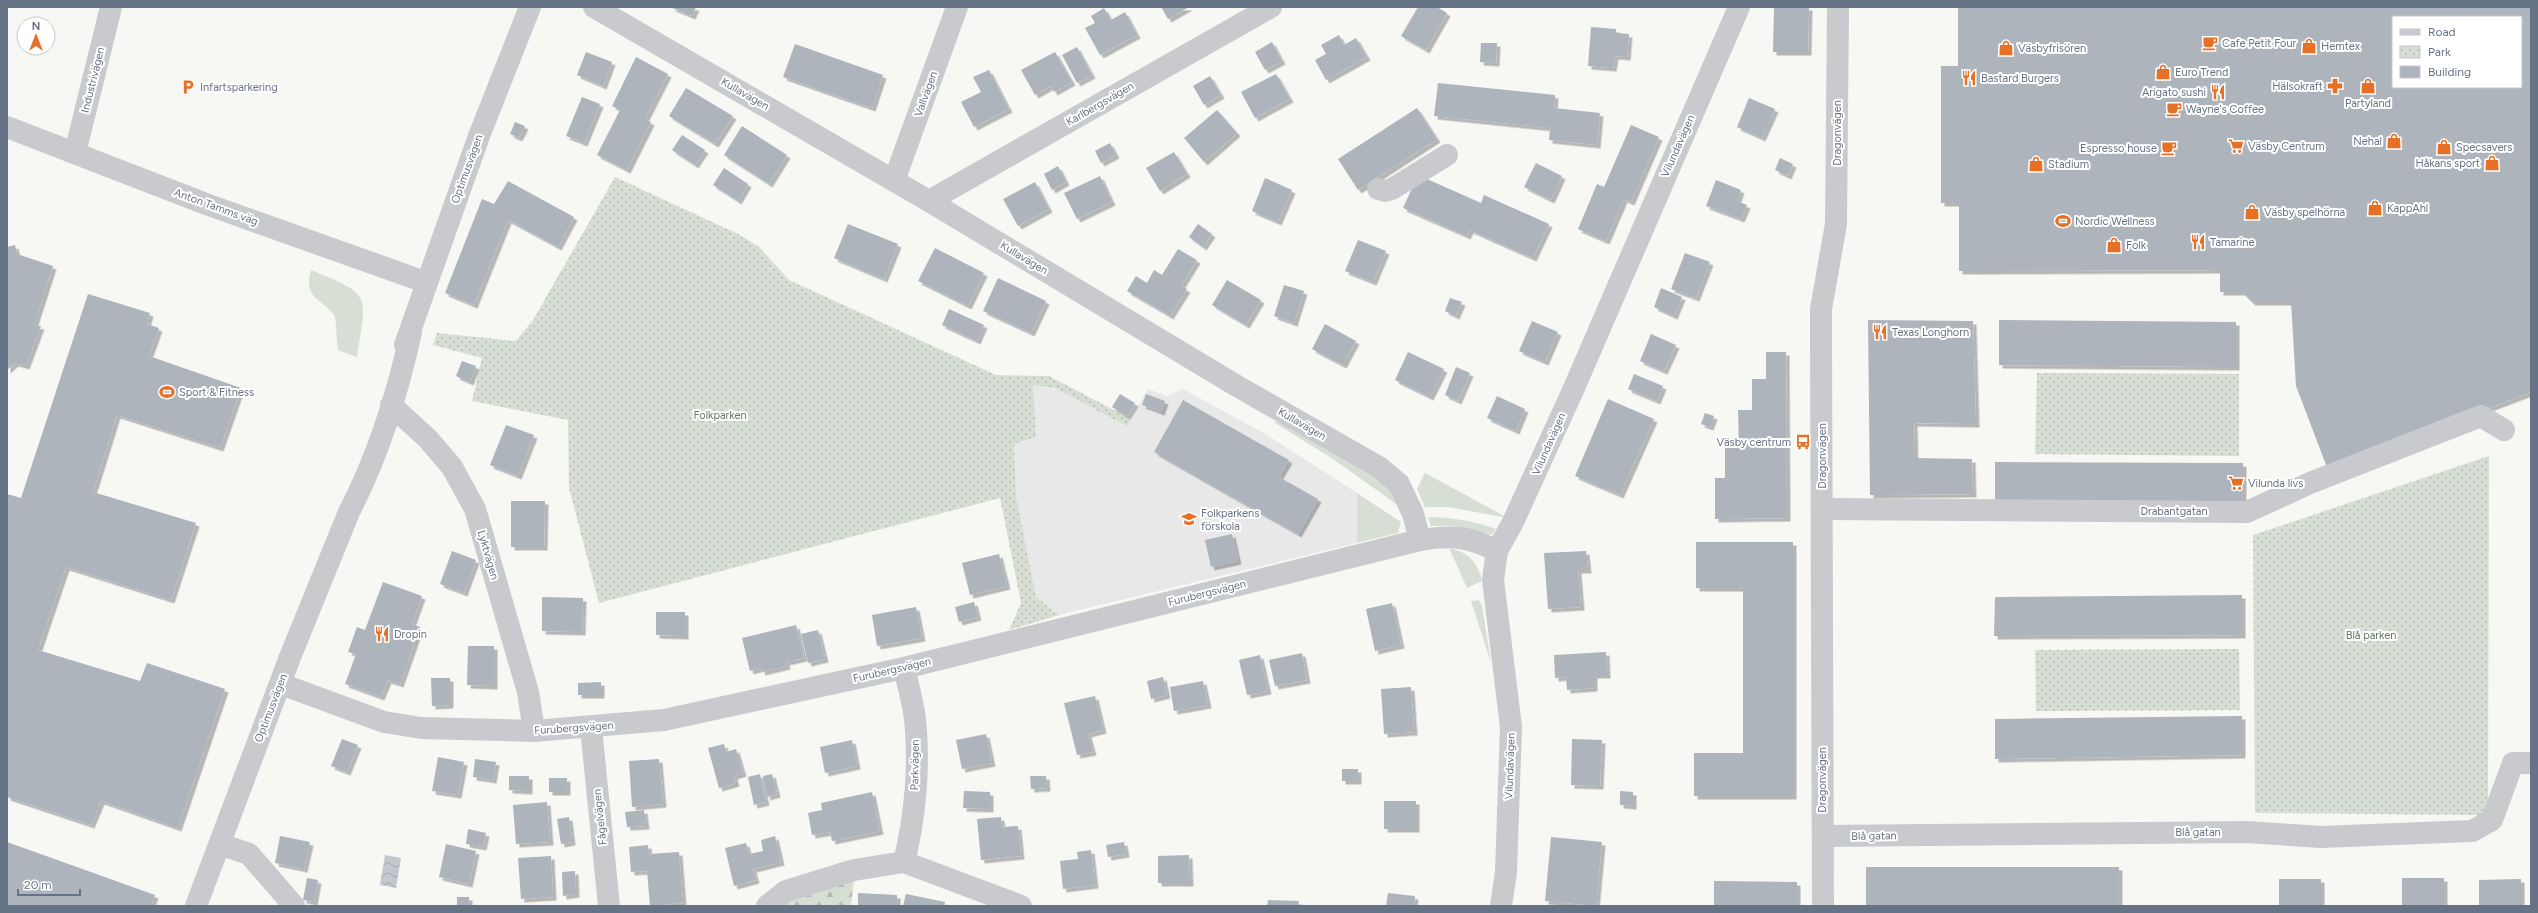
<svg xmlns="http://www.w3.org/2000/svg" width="2538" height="913" viewBox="0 0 2538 913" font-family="Figtree,sans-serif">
<defs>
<pattern id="forest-firs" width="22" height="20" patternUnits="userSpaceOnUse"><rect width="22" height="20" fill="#d7dfd5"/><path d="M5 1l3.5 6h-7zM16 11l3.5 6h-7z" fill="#b2b9b2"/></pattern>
<pattern id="park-dots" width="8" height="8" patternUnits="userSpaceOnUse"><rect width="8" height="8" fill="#d7dfd5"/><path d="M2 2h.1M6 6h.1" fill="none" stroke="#b2b9b2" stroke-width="1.8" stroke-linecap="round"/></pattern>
<pattern id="water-waves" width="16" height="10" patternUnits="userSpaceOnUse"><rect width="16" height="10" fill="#c1c9cf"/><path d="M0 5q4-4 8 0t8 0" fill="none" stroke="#a1a8ae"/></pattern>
<filter id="shadow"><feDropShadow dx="3.5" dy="3.5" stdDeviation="0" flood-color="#0004"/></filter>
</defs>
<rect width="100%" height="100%" fill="#f7f7f4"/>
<!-- built -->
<path fill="#e8e8e8" d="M1033 385 1055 388 1127 425 1148 389 1167 396 1183 389 1269 436 1357 493V543L1059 615 1036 598 1016 495 1014 444 1036 437Z"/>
<!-- green -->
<g fill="#d7dfd5">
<path d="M311 270C372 295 367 293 357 357L338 350 335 316C320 297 303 298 311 270Z"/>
<path d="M1278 418 1385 482 1402 508 1333 459 1275 423Z"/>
<path d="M1425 473 1508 518 1448 507H1425L1417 489Z"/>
<path d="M1357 493 1401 522 1398 533 1357 543Z"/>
<path d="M1428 517C1452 517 1473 521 1496 529L1492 535 1453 526H1431Z"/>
<path d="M1449 548C1468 552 1478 562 1482 581L1467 588Z"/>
<path d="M1479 600 1482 605 1491 663 1471 601Z"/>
</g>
<!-- forest -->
<path fill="url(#forest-firs)" d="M854 879 851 906H781L791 898Z"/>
<!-- park -->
<g fill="url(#park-dots)">
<path d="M615 177 738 234 758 246 789 280 996 375 1049 376 1131 419 1127 426 1055 388 1033 385 1036 437 1014 444 1016 495 1036 597 1059 615 1009 630 1021 603 1000 498 599 603 569 488 568 420 472 401 482 358 433 345 437 333 516 341 533 320Z"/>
<path d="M2037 373 2239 374V456L2035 454Z"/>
<path d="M2489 456 2488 815 2255 813 2253 535Z"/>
<path d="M2239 649 2240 710 2036 711 2035 650Z"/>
</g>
<!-- water -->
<path fill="url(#water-waves)" d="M385 855 401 858 396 888 380 885Z"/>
<!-- building -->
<g fill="#aeb4bb" fill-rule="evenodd" filter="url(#shadow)">
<path d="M670 7H696L692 16Z"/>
<path d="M1161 7H1189L1168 19Z"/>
<path d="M1418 7H1437L1447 13 1426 50 1401 36Z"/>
<path d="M1774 7H1809L1808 52H1773Z"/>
<path d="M1958 7H2531V392L2328 470 2296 386 2291 302H2252L2242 292H2220V270L1959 271V203H1941V66H1958ZM2393 17H2521V87H2393Z"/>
<path d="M1104 8 1111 20 1125 12 1137 35 1100 55 1085 28 1095 23 1091 16Z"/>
<path d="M1591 27 1616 29V33L1629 34 1627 57 1615 56 1613 68 1588 66Z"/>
<path d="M1339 35 1344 45 1356 38 1367 57 1326 80 1315 60 1326 54 1321 45Z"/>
<path d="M1272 42 1282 61 1265 70 1255 52Z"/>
<path d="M1481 43H1497L1496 63 1480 62Z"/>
<path d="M795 44 883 75 872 108 783 77Z"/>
<path d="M1077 47 1092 75 1077 83 1062 55Z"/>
<path d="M586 52 612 62 603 86 577 75Z"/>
<path d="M1055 52 1072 82 1054 92 1051 86 1035 95 1021 70Z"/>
<path d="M636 57 668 74 645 119 651 122 627 170 597 155 620 110 612 106Z"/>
<path d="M989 70 1009 109 974 127 961 102 981 92 973 77Z"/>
<path d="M1276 74 1290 99 1255 118 1241 92Z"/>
<path d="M1210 76 1221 95 1204 105 1193 86Z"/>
<path d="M1438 83 1555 95 1554 108 1600 113 1597 145 1549 140 1550 128 1434 116Z"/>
<path d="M686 88 733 116 715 144 669 116Z"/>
<path d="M582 97 600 104 584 143 566 136Z"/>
<path d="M1749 98 1775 109 1762 138 1737 127Z"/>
<path d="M1417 108 1437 139 1358 190 1338 159Z"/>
<path d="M1217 110 1237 133 1204 162 1184 138Z"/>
<path d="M515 122 525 126 519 138 510 134Z"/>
<path d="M1631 125 1659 137 1631 202 1624 199 1606 241 1578 229 1597 184 1604 187Z"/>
<path d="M742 126 787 155 769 184 724 155Z"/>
<path d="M682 135 705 150 695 165 672 150Z"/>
<path d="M1110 143 1116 155 1101 163 1095 151Z"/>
<path d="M1174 152 1187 174 1160 191 1146 168Z"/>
<path d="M1780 158 1793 164 1788 176 1775 170Z"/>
<path d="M1536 163 1562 176 1551 200 1524 187Z"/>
<path d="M1058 166 1066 182 1052 190 1044 174Z"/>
<path d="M724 168 748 184 738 201 713 185Z"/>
<path d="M1418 175 1481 203 1484 195 1549 224 1533 258 1470 230 1467 236 1403 208Z"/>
<path d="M1100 176 1112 202 1077 219 1064 193Z"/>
<path d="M1265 178 1292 190 1278 222 1252 211Z"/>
<path d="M1716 180 1741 190 1737 201 1747 205 1741 219 1706 206Z"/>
<path d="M508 181 574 217 558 247 508 220 474 305 445 293 482 199 494 204Z"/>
<path d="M1035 182 1049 209 1018 226 1003 199Z"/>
<path d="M848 224 898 244 884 279 834 258Z"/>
<path d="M1198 224 1212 234 1203 247 1189 237Z"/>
<path d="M1358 240 1386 251 1373 282 1345 271Z"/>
<path d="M15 245 17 254 53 266 34 325 41 326 26 366 15 363 7 370V247Z"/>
<path d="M935 248 984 273 968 306 918 281Z"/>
<path d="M1178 249 1197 260 1181 286 1187 289 1170 316 1127 291 1136 276 1147 283 1154 270 1162 275Z"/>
<path d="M1685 253 1710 262 1696 298 1671 289Z"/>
<path d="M998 278 1046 301 1031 333 983 311Z"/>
<path d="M1227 280 1261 300 1246 325 1212 305Z"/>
<path d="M1284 285 1304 291 1294 323 1274 316Z"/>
<path d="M1661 288 1682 297 1674 316 1654 307Z"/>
<path d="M88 294 150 313 147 324 159 328 149 356 241 388 220 448 117 415 93 492 196 523 171 600 66 567 38 650 140 681 147 663 225 689 178 828 101 801 91 825 7 797V494L21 498Z"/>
<path d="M1450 298 1462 302 1456 316 1445 311Z"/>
<path d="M949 309 984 325 977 341 942 325Z"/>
<path d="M1868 320 1973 321 1976 424 1914 423 1915 458 1972 459 1973 494 1870 495Z"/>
<path d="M1999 320 2236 322V367L1999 365Z"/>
<path d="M1532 321 1558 332 1545 362 1519 351Z"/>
<path d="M1325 324 1356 341 1343 365 1312 349Z"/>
<path d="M1651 334 1676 345 1664 371 1640 361Z"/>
<path d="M1408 352 1444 369 1430 397 1395 380Z"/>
<path d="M1766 352H1786L1787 518 1715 519V478H1725V448H1739L1738 410H1752V379H1766Z"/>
<path d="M462 361 476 366 470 382 456 376Z"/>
<path d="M1456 367 1470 373 1458 401 1445 395Z"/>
<path d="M1634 374 1663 386 1657 401 1628 389Z"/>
<path d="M1120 394 1135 403 1127 416 1112 407Z"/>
<path d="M1146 394 1165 401 1161 412 1142 405Z"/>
<path d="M1497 396 1525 409 1516 431 1487 418Z"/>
<path d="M1608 399 1654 419 1620 495 1575 476Z"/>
<path d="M1183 400 1289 460 1279 477 1318 499 1298 534 1154 452Z"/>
<path d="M1705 413 1714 416 1710 427 1701 424Z"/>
<path d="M506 425 534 435 518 476 490 465Z"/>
<path d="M1995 462 2243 463V501H1995Z"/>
<path d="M511 501H545L544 547H511Z"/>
<path d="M1232 534 1238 561 1211 567 1205 540Z"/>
<path d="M1696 542H1793V796H1694V753H1743V588H1696Z"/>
<path d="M452 551 476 560 464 593 440 584Z"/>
<path d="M1586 551 1588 570H1578L1581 607 1548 609 1544 553Z"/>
<path d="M999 554 1007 586 970 595 962 563Z"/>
<path d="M383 582 422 596 412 624 420 627 400 684 388 680 381 697 345 684 356 654 348 652 357 627 365 630Z"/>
<path d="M2242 595V635L1994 636 1995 597Z"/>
<path d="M542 597 583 598 582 632 542 631Z"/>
<path d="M974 602 978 617 959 622 955 607Z"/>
<path d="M1392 603 1401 645 1375 651 1366 609Z"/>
<path d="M916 607 922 638 877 646 872 615Z"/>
<path d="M656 612H685V636L656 635Z"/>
<path d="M796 625 804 658 786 662 787 666 762 672 761 668 750 671 742 638Z"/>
<path d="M818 630 825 659 808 663 801 634Z"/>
<path d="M468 646H494V686L467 685Z"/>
<path d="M1606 652 1607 675H1594V688L1567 690 1566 677 1555 678 1554 655Z"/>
<path d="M1302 653 1307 680 1275 686 1269 660Z"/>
<path d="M1260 655 1268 691 1247 695 1239 660Z"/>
<path d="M1163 677 1167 695 1151 699 1147 681Z"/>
<path d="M431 678H450V705L432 706Z"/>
<path d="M1203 681 1208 705 1174 711 1170 687Z"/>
<path d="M601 682V695H578V683Z"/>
<path d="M1411 687 1414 732 1384 734 1381 689Z"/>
<path d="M1095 696 1103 730 1088 734 1093 752 1077 755 1064 703Z"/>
<path d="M2242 716V755L1995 759V719Z"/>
<path d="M986 734 992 763 962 769 956 740Z"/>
<path d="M342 739 358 745 347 772 331 766Z"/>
<path d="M1572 739 1602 740 1600 786 1571 785Z"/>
<path d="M852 740 857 766 825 773 820 747Z"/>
<path d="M724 744 726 752 736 749 743 773 734 776 736 783 719 788 708 748Z"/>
<path d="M438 757 464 762 458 795 432 791Z"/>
<path d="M475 759 496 762 493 780 473 777Z"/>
<path d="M659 759 663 804 632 807 629 761Z"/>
<rect x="1342" y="769" width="16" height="12"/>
<path d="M760 774 766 802 754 805 748 777Z"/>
<path d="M772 774 777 794 767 797 763 776Z"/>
<path d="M509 776H529V791L509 790Z"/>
<path d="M1030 776H1046L1047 788 1031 789Z"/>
<rect x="549" y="778" width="18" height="14"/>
<path d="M964 791 990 792V809L963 808Z"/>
<path d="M1620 791 1633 792V806L1620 805Z"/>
<path d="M872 792 880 831 832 841 830 832 812 835 808 813 822 810 821 803Z"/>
<rect x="1384" y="801" width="32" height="28"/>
<path d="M547 802 550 842 516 844 513 805Z"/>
<path d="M644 810 646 826 627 827 625 812Z"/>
<path d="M569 817 572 842 561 844 557 819Z"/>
<path d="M1001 817 1002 827 1018 826 1021 856 981 860 977 819Z"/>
<path d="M468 829 486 833 483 847 466 844Z"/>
<path d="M280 836 310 842 304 869 275 863Z"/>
<path d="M775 836 781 862 753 869 756 880 734 886 725 848 746 843 749 854 763 851 761 840Z"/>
<path d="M1551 837 1602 842 1596 906 1545 901Z"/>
<path d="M7 842 155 895 151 906H7Z"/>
<path d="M1124 842 1126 854 1108 857 1106 845Z"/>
<path d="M446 844 476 851 469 884 439 877Z"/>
<path d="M648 845 649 854 679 852 683 903 650 906 647 871 631 872 629 847Z"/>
<path d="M1091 850 1095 885 1063 889 1060 861 1078 859 1077 852Z"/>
<path d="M1189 855 1190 883H1158V856Z"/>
<path d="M551 856 553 897 521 899 518 858Z"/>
<rect x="1866" y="867" width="253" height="39"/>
<path d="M575 871 576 894 563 896 562 872Z"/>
<path d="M307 878 318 880 314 902 303 900Z"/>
<rect x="2402" y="878" width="42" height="28"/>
<rect x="2279" y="879" width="42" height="27"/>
<path d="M2521 879V906H2479V880Z"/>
<path d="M1714 881 1797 882V906H1714Z"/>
<path d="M858 893 897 895V906H858Z"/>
<path d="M1388 893 1415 896 1414 906H1386Z"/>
<path d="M906 894 945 902 944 906H903Z"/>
<rect x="457" y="897" width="12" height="9"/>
<path d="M1268 900 1299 901 1298 906H1267Z"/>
</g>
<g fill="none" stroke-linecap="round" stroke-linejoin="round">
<!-- minor -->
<g stroke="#c8cace" stroke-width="22">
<path d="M594 7 929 201 1237 386 1379 467 1399 484 1413 514 1420 540"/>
<path d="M7 127 206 204 425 282"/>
<path d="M75 153 111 7"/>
<path d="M894 181 957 7"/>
<path d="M1378 189 1385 191 1392 189 1447 155"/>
<path d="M929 201 1271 7"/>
<path d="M405 345 479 136 530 7"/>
<path d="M391 405 428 439 452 467 475 509 528 692 534 731"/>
<path d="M1822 509 2247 512 2310 483 2481 416 2504 430"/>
<path d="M904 668C908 685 913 702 915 719 920 765 915 818 904 862"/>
<path d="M281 684 384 722 421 728 534 731 664 720 904 668 1420 540C1452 535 1468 536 1497 551"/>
<path d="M591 728 609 906"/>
<path d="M1823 836 2247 832 2321 837 2472 831 2492 820 2513 763H2531"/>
<path d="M220 844 249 854 294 906"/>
<path d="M196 906 290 657 349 512C377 458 398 392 411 332"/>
<path d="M767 906 786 891 854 870 904 862 1021 906"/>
<path d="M1501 906 1506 872 1511 727 1493 580 1497 551 1513 522 1574 388 1739 7"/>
<path d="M1823 906 1821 338V309L1836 224 1838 7"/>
</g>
</g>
<!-- icons -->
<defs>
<g id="cafe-bare" transform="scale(1.2)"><path d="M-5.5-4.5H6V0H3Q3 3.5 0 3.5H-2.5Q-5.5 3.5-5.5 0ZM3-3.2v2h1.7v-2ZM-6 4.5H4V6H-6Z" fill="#e67026" stroke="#fff" stroke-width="2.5" paint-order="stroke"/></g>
<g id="shop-bare" transform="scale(1.2)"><path d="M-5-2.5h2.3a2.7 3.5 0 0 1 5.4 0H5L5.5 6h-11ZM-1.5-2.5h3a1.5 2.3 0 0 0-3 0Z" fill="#e67026" stroke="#fff" stroke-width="2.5" paint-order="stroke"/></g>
<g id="restaurant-bare" transform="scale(1.2)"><path d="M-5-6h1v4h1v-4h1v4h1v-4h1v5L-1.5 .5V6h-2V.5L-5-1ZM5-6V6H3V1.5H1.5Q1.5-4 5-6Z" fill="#e67026" stroke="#fff" stroke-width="2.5" paint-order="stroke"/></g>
<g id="pharmacy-bare" transform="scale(1.2)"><path d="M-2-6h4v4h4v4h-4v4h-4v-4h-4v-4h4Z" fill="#e67026" stroke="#fff" stroke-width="2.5" paint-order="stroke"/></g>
<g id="parking-bare" transform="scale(1.2)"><path d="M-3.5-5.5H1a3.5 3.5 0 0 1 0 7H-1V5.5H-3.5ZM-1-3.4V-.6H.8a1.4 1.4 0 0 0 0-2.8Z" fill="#e67026" stroke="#fff" stroke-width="2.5" paint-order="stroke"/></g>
<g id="supermarket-bare" transform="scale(1.2)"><path d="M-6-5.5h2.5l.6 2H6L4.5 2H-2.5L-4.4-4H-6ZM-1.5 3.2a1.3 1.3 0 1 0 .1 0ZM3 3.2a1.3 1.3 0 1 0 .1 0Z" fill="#e67026" stroke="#fff" stroke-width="2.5" paint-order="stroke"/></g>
<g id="stadium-bare" transform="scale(1.2)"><path d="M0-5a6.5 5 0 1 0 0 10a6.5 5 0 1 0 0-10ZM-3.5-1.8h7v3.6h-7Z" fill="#e67026" stroke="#fff" stroke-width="2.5" paint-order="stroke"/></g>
<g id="bus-bare" transform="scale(1.2)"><path d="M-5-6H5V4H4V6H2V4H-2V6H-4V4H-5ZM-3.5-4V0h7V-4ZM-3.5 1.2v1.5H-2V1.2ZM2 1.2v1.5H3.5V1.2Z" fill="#e67026" stroke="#fff" stroke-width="2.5" paint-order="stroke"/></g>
<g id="school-bare" transform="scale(1.2)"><path d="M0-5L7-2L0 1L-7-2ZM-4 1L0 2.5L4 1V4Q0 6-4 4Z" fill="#e67026" stroke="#fff" stroke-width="2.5" paint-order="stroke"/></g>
</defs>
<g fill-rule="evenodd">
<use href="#cafe-bare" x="2210" y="43"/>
<use href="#shop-bare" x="2309" y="46"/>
<use href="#shop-bare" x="2006" y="48"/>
<use href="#shop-bare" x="2163" y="72"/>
<use href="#restaurant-bare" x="1969" y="78"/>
<use href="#pharmacy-bare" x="2335" y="86"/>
<use href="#shop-bare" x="2368" y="86"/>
<use href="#parking-bare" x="188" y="87"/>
<use href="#restaurant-bare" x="2218" y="92"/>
<use href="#cafe-bare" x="2174" y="109"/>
<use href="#shop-bare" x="2394" y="141"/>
<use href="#supermarket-bare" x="2236" y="146"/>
<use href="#shop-bare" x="2444" y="147"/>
<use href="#cafe-bare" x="2169" y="148"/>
<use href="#shop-bare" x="2492" y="163"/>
<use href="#shop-bare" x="2036" y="164"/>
<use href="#shop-bare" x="2375" y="208"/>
<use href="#shop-bare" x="2252" y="212"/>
<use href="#stadium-bare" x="2063" y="221"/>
<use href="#restaurant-bare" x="2198" y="242"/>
<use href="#shop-bare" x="2114" y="245"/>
<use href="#restaurant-bare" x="1880" y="332"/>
<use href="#stadium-bare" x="167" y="392"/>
<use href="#bus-bare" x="1803" y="442"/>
<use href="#supermarket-bare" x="2236" y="483"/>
<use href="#school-bare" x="1189" y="519"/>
<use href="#restaurant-bare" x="382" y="634"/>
</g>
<g text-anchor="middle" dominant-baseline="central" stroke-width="4" stroke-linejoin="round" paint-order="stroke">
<!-- poi labels -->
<g font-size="11" fill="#667386" stroke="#fff" text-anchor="start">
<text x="2222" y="43">Cafe Petit Four</text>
<text x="2321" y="46">Hemtex</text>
<text x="2018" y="48">Väsbyfrisören</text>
<text x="2175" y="72">Euro Trend</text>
<text x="1981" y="78">Bastard Burgers</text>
<text x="2323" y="86" text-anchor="end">Hälsokraft</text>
<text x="200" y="87">Infartsparkering</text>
<text x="2206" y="92" text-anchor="end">Arigato sushi</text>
<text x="2368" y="103" text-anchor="middle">Partyland</text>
<text x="2186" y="109">Wayne's Coffee</text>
<text x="2382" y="141" text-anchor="end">Nehal</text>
<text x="2248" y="146">Väsby Centrum</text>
<text x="2456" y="147">Specsavers</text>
<text x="2157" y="148" text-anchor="end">Espresso house</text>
<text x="2480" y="163" text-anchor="end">Håkans sport</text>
<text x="2048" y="164">Stadium</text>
<text x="2387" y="208">KappAhl</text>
<text x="2264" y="212">Väsby spelhörna</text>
<text x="2075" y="221">Nordic Wellness</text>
<text x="2210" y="242">Tamarine</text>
<text x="2126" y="245">Folk</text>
<text x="1892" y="332">Texas Longhorn</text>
<text x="179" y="392">Sport &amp; Fitness</text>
<text x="1791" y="442" text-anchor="end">Väsby centrum</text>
<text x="2248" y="483">Vilunda livs</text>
<text x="1201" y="513">Folkparkens<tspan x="1201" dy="13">förskola</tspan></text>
<text x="394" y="634">Dropin</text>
</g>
<!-- street labels -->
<g font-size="11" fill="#667386" stroke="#fff">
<text transform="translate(93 80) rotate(-76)">Industrivägen</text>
<text transform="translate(745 94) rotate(30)">Kullavägen</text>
<text transform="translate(926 94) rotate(-70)">Vallvägen</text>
<text transform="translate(1100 104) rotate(-30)">Karlbergsvägen</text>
<text transform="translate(1837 133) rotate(-90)">Dragonvägen</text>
<text transform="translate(1678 146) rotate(-66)">Vilundavägen</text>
<text transform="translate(467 169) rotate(-70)">Optimusvägen</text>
<text transform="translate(216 207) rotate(20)">Anton Tamms väg</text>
<text transform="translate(1024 258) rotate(31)">Kullavägen</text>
<text transform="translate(1302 424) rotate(30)">Kullavägen</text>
<text transform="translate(1549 444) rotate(-66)">Vilundavägen</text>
<text transform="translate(1822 456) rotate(-90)">Dragonvägen</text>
<text x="2174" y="511">Drabantgatan</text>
<text transform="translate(488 555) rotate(74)">Lyktvägen</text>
<text transform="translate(1207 593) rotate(-14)">Furubergsvägen</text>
<text transform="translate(892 670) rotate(-13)">Furubergsvägen</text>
<text transform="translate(271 708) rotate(-69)">Optimusvägen</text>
<text transform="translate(574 728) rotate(-4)">Furubergsvägen</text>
<text transform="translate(915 765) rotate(-89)">Parkvägen</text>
<text transform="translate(1510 766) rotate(-88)">Vilundavägen</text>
<text transform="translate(1822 780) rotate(-90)">Dragonvägen</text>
<text transform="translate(600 817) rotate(-96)">Fågelvägen</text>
<text x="2198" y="832">Blå gatan</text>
<text transform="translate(1874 836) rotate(-1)">Blå gatan</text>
</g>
<!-- park labels -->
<g font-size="11" fill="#627861" stroke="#fff">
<text x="720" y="415">Folkparken</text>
<text x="2371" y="635">Blå parken</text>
</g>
</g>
<!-- border -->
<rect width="2538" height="913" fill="none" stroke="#667386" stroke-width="16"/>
<!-- legend -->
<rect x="2392" y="16" width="130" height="72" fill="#ffffff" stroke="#c2c7cf"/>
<rect x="2400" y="29" width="20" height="6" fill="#c8cace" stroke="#c2c7cf"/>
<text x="2428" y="36" font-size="12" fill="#667386">Road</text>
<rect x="2400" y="46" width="20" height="12" fill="url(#park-dots)" stroke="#c2c7cf"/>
<text x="2428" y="56" font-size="12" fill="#667386">Park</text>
<rect x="2400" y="66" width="20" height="12" fill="#aeb4bb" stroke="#c2c7cf"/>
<text x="2428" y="76" font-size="12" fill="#667386">Building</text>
<!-- north arrow -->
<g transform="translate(36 36)"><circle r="19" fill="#ffffff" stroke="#c2c7cf"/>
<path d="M0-3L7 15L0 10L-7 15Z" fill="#e67026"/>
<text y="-6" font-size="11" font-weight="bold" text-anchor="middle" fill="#667386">N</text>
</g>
<!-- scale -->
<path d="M18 889v6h62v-6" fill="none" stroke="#667386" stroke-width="2"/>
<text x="24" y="889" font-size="12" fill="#667386" stroke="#ffffff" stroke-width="3" paint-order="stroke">20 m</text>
</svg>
